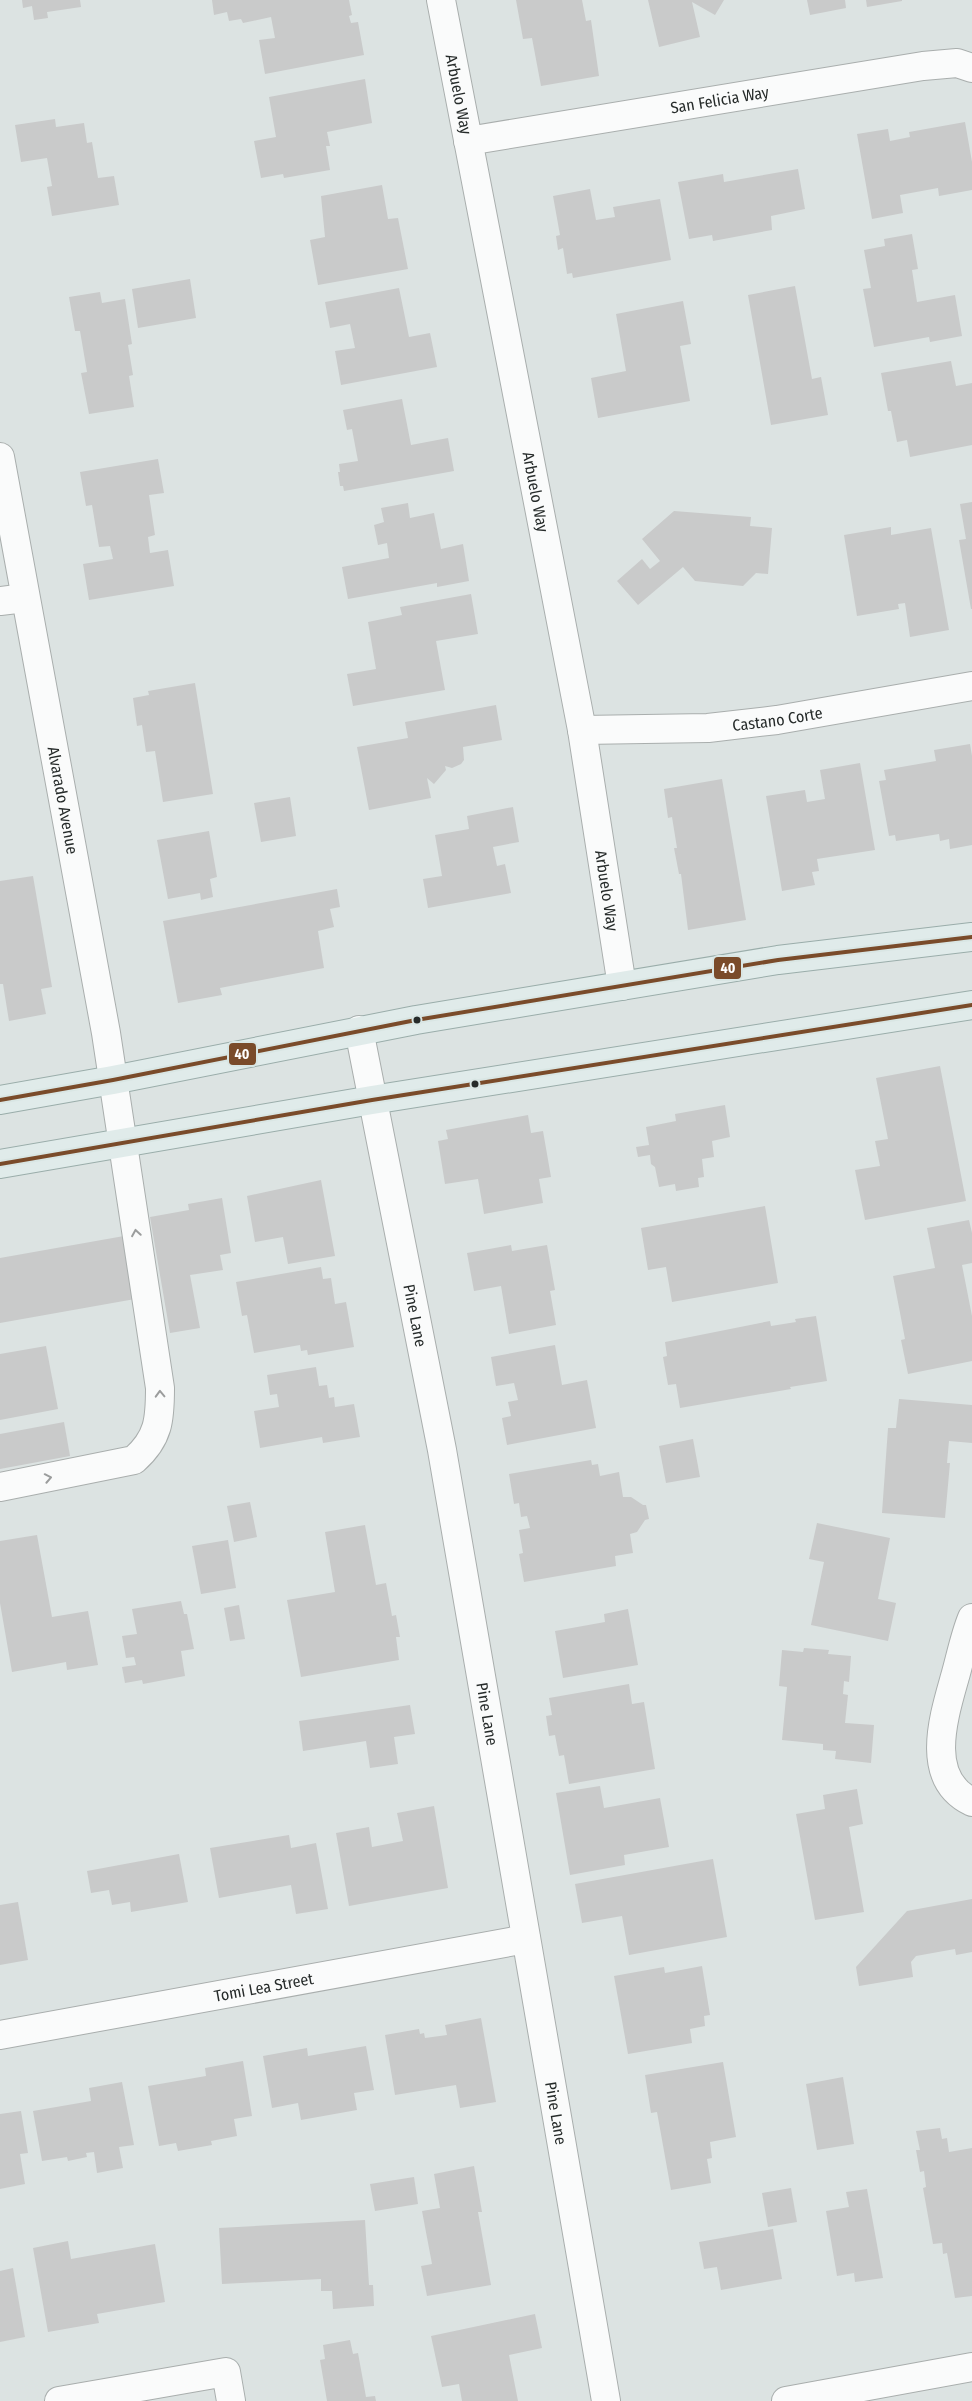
<svg xmlns="http://www.w3.org/2000/svg" width="972" height="2401" viewBox="0 0 972 2401" font-family="'Fira Sans Condensed',sans-serif">
<rect width="100%" height="100%" fill="#dce3e2"/>
<!-- building -->
<g fill="#c9caca">
<path d="M22 0H80L81 7 47 12 48 18 34 20 32 6 23 8Z"/>
<path d="M212 0H349L352 15 349 16 351 23 358 22 364 55 265 74 259 40 275 38 271 17 243 23 241 19 229 21 227 12 214 15Z"/>
<path d="M516 0H582L586 21 591 20 599 76 541 86 532 38 523 39Z"/>
<path d="M648 0H724L715 15 692 2 700 37 659 47Z"/>
<path d="M807 0H845L846 8 810 15Z"/>
<path d="M866 0H902V1L867 7Z"/>
<path d="M365 79 372 123 327 132 330 146H326L330 170 284 178 283 174 261 178 254 141 276 137 269 97Z"/>
<path d="M55 119 56 127 84 123 87 143 92 142 98 178 114 176 119 205 52 216 47 187 52 186 47 158 21 162 15 125Z"/>
<path d="M965 122 972 162V190L939 196 938 188 900 195 903 213 872 219 857 134 888 129 890 141 910 137 909 132Z"/>
<path d="M798 169 805 209 771 216 772 230 713 241 712 235 689 239 678 182 723 174 724 182Z"/>
<path d="M382 185 388 219 398 218 408 269 318 285 310 240 325 237 321 196Z"/>
<path d="M590 189 596 220 615 217 613 207 660 199 671 260 573 278 572 273 567 274 563 248 558 250 556 236 560 235 553 196Z"/>
<path d="M912 234 918 269 912 270 917 302 955 295 962 336 930 342 929 337 874 347 863 289 871 288 864 250 885 246 884 239Z"/>
<path d="M190 279 196 318 138 328 132 289Z"/>
<path d="M795 286 812 379 821 377 828 415 771 425 748 295Z"/>
<path d="M399 288 409 337 430 333 437 367 341 385 335 351 355 348 350 324 330 328 325 302Z"/>
<path d="M100 292 102 303 125 299 132 344 128 345 133 375 129 376 134 407 89 414 81 373 87 372 80 331H75L69 297Z"/>
<path d="M683 301 691 344 680 346 690 401 598 418 591 378 626 371 616 314Z"/>
<path d="M951 361 956 386 972 383V445L910 457 907 440 897 442 891 411H888L881 373Z"/>
<path d="M402 399 411 445 448 438 454 471 344 491 343 486H340L338 472H340L339 464 358 461 352 429 347 430 343 410Z"/>
<path d="M158 459 164 493 149 495 155 535 148 537 150 553 168 550 174 586 89 600 83 564 113 559 110 546 99 547 92 505 86 506 80 472Z"/>
<path d="M972 502V609H971L959 540 966 539 960 504Z"/>
<path d="M408 503 410 518 434 513 441 549 463 544 469 581 437 587V583L348 599 342 567 389 558 387 543 378 545 374 525 384 522 381 508Z"/>
<path d="M674 511 751 517 750 526 772 528 768 574 756 573 743 586 695 581 683 567 638 605 617 581 642 559 650 569 660 561 642 539Z"/>
<path d="M891 527V535L931 528 949 630 910 637 905 603 898 604 899 609 857 616 844 535Z"/>
<path d="M471 594 478 634 436 641 445 690 353 706 347 674 376 669 368 622 402 615 400 607Z"/>
<path d="M195 683 213 794 163 802 155 751 146 752 142 725 137 726 133 698 149 695 148 691Z"/>
<path d="M496 705 502 740 463 747 464 760 461 764 452 768 445 766 446 770 434 784 427 778 431 798 369 810 357 747 408 738 405 722Z"/>
<path d="M970 744 972 756V845L950 849 949 839 940 841 939 834 896 841 895 835 889 836 879 781 886 780 884 770 936 761 934 750Z"/>
<path d="M860 763 875 850 817 859 819 871 812 872 815 885 782 891 766 796 805 790 807 802 825 799 820 770Z"/>
<path d="M722 779 746 920 688 930 681 874H679L674 848H677L672 817 668 818 664 789Z"/>
<path d="M290 797 296 836 261 842 254 803Z"/>
<path d="M513 807 519 842 493 847 497 866 505 864 511 893 428 908 423 879 442 876 435 835 469 829 467 816Z"/>
<path d="M209 831 217 877 210 879 213 897 201 900 200 893 168 899 157 840Z"/>
<path d="M33 876 52 987 41 989 46 1014 9 1021 3 984H0V881Z"/>
<path d="M337 889 340 907 330 909 334 927 318 931 324 968 220 988 222 995 178 1003 163 921Z"/>
<path d="M940 1066 966 1201 865 1220 855 1170 880 1166 875 1141 888 1139 876 1078Z"/>
<path d="M725 1105 730 1137 712 1141 714 1157 702 1159 704 1177 698 1178 699 1187 676 1191 675 1184 659 1187 655 1167 651 1164 650 1155 638 1157 636 1147 649 1145 646 1127 676 1121 675 1114Z"/>
<path d="M528 1115 531 1133 543 1131 551 1177 539 1179 543 1203 484 1214 478 1179 445 1184 438 1141 448 1139 446 1130Z"/>
<path d="M321 1180 335 1256 288 1264 283 1237 255 1242 247 1196Z"/>
<path d="M222 1198 231 1253 220 1255 223 1270 190 1275 200 1328 170 1333 150 1217 189 1210 188 1204Z"/>
<path d="M765 1206 778 1283 672 1302 666 1267 648 1270 641 1228Z"/>
<path d="M969 1220 972 1233V1263L962 1265 972 1316V1361L908 1374 901 1340 905 1339 893 1276 935 1268 927 1228Z"/>
<path d="M124 1236 135 1299 0 1323V1258Z"/>
<path d="M511 1245 512 1251 547 1245 555 1290 550 1291 556 1325 509 1334 501 1286 474 1291 467 1253Z"/>
<path d="M321 1267 323 1279 331 1278 335 1304 346 1302 354 1347 308 1355 307 1350 301 1351 300 1345 254 1353 247 1315 242 1316 236 1282Z"/>
<path d="M816 1316 827 1381 790 1387 791 1389 680 1408 676 1384 668 1385 663 1357 667 1356 665 1342 770 1321 771 1326 796 1322 795 1319Z"/>
<path d="M555 1345 562 1385 587 1380 596 1428 507 1445 502 1418 511 1416 508 1402 518 1400 514 1383 496 1386 491 1357Z"/>
<path d="M46 1346 58 1409 0 1420V1354Z"/>
<path d="M316 1367 319 1386 327 1385 329 1398 334 1397 335 1407 354 1404 360 1437 323 1443 322 1437 260 1448 254 1411 279 1407 277 1394 270 1395 267 1375Z"/>
<path d="M899 1399 972 1405V1443L949 1441 947 1463H950L945 1518 882 1513 888 1428H896Z"/>
<path d="M64 1422 70 1456 0 1469V1434Z"/>
<path d="M693 1439 700 1477 666 1483 659 1446Z"/>
<path d="M591 1460 592 1465 598 1464 600 1476 619 1472 623 1497H631L643 1505H646L649 1519 645 1520 637 1532 630 1534 633 1553 615 1556 616 1566 524 1582 519 1554 523 1553 519 1530 530 1528 527 1516 521 1517 519 1503 514 1504 509 1474Z"/>
<path d="M250 1502 257 1537 234 1542 227 1506Z"/>
<path d="M817 1523 890 1538 878 1599 896 1603 888 1641 811 1625 824 1562 809 1559Z"/>
<path d="M365 1525 376 1585 386 1583 392 1616 396 1615 400 1637H396L399 1660 301 1677 287 1600 335 1592 325 1532Z"/>
<path d="M37 1535 52 1617 88 1611 98 1665 67 1670 66 1662 12 1672 0 1603V1541Z"/>
<path d="M228 1540 236 1588 201 1594 192 1546Z"/>
<path d="M181 1601 184 1614H187L194 1649 181 1651 185 1676 143 1684 142 1680 125 1683 122 1667 136 1665 134 1657 126 1658 122 1636 137 1634 132 1609Z"/>
<path d="M239 1605 245 1639 230 1641 224 1608Z"/>
<path d="M628 1609 638 1665 563 1678 555 1631 605 1622 604 1614Z"/>
<path d="M804 1648 829 1650 828 1654 851 1656 849 1682 844 1681 843 1694 848 1695 845 1723 874 1725 871 1763 835 1759 836 1751 823 1750V1744L782 1740 787 1687 779 1686 782 1650 803 1652Z"/>
<path d="M629 1684 632 1704 644 1702 655 1769 569 1784 564 1755 559 1756 555 1735 549 1736 546 1716 552 1715 549 1698Z"/>
<path d="M410 1705 415 1734 394 1737 398 1764 370 1768 366 1741 303 1751 299 1721Z"/>
<path d="M600 1786 604 1808 660 1798 669 1847 624 1855 625 1865 570 1875 556 1793Z"/>
<path d="M857 1789 863 1824 849 1827 864 1912 815 1920 796 1814 825 1809 823 1795Z"/>
<path d="M434 1806 448 1888 349 1906 336 1833 369 1827 372 1847 403 1841 397 1813Z"/>
<path d="M289 1835 291 1848 316 1843 328 1909 296 1914 291 1885 219 1898 210 1848Z"/>
<path d="M179 1854 188 1902 131 1912 130 1902 112 1905 109 1890 91 1893 87 1871Z"/>
<path d="M713 1859 727 1937 629 1955 622 1916 582 1923 575 1884Z"/>
<path d="M972 1899V1952L956 1955 955 1949 916 1956 911 1962 913 1977 859 1986 856 1967 907 1911Z"/>
<path d="M18 1902 28 1960 0 1965V1905Z"/>
<path d="M702 1966 710 2015 704 2016 705 2026 690 2029 692 2043 628 2054 614 1976 664 1967 665 1973Z"/>
<path d="M481 2018 496 2102 460 2108 456 2085 395 2095 385 2035 419 2029 420 2034 424 2033 425 2038 447 2035 445 2025Z"/>
<path d="M366 2046 374 2090 354 2093 357 2110 301 2120 298 2103 272 2108 263 2056 307 2048 308 2056Z"/>
<path d="M243 2061 252 2116 234 2119 237 2136 211 2141 212 2145 178 2151 176 2143 159 2146 148 2086 206 2076 205 2068Z"/>
<path d="M723 2062 736 2137 710 2142 712 2158 707 2159 711 2183 671 2190 657 2112 651 2113 645 2075Z"/>
<path d="M843 2077 854 2144 817 2150 806 2084Z"/>
<path d="M122 2082 134 2145 119 2147 123 2168 97 2173 94 2152 86 2153 87 2157 68 2161 67 2157 42 2161 33 2111 91 2101 89 2088Z"/>
<path d="M21 2111 28 2153 20 2154 25 2184 0 2189V2114Z"/>
<path d="M940 2128 942 2139 947 2138 949 2152 972 2148V2296L955 2298 947 2253 943 2254 942 2243 933 2244 923 2188 926 2187 924 2171 920 2172 916 2150H920L916 2131Z"/>
<path d="M474 2166 482 2212H478L491 2285 427 2296 421 2266 432 2264 422 2211 440 2208 434 2174Z"/>
<path d="M414 2177 418 2204 375 2211 370 2184Z"/>
<path d="M791 2188 797 2222 768 2227 762 2193Z"/>
<path d="M867 2189 883 2278 855 2282 854 2273 837 2276 826 2211 849 2207 846 2192Z"/>
<path d="M365 2220 369 2285H373L374 2306 333 2309 332 2291H321V2279L222 2284 219 2228Z"/>
<path d="M773 2229 782 2279 721 2290 717 2267 704 2269 699 2242Z"/>
<path d="M68 2241 71 2259 155 2244 165 2302 97 2314 99 2323 48 2332 33 2248Z"/>
<path d="M13 2268 25 2337 0 2342V2271Z"/>
<path d="M535 2314 542 2348 509 2355 518 2401H462L459 2384 442 2387 431 2336Z"/>
<path d="M350 2340 353 2354 358 2353 366 2397 375 2396 376 2401H327L320 2360 325 2359 323 2345Z"/>
</g>
<g fill="none" stroke-linecap="round" stroke-linejoin="round">
<!-- minor casing -->
<g stroke="#a9aead" stroke-width="30">
<g id="minor">
<path id="s1" d="M441 0 582 730 622 986"/>
<path id="s2" d="M468 141 923 66 957 63 972 68"/>
<path id="s3" d="M0 457 106 1033 160 1388C160 1419 159 1438 134 1460L0 1487"/>
<path d="M0 601 25 598"/>
<path id="s4" d="M582 730 708 728 777 720 972 686"/>
<path id="s5" d="M359 1030 442 1450 606 2401"/>
<path d="M972 1618C965 1635 961 1655 956 1673 945 1713 922 1778 972 1802"/>
<path id="s6" d="M0 2035 526 1939"/>
<path d="M59 2401 226 2372 231 2401"/>
<path d="M786 2401 972 2367"/>
</g>
</g>
<!-- primary casing -->
<g stroke="#9aadaa" stroke-width="30">
<g id="primary">
<path d="M0 1100 113 1080 416 1020 778 960 972 937"/>
<path d="M0 1164 372 1100 972 1005"/>
</g>
</g>
<!-- minor -->
<use href="#minor" stroke="#fafbfb" stroke-width="28"/>
<!-- primary -->
<use href="#primary" stroke="#e0ebea" stroke-width="28"/>
<!-- bus-1 casing -->
<g stroke="#d9e6e4" stroke-width="8">
<g id="bus-1">
<path d="M0 1100 113 1080 416 1020 778 960 972 937"/>
<path d="M0 1164 372 1100 972 1005"/>
</g>
</g>
<!-- bus-1 -->
<use href="#bus-1" stroke="#7a4b2a" stroke-width="4"/>
</g>
<!-- one-way arrows -->
<defs><path id="oneway-chevron" d="M-2-3.5L2.5 0L-2 3.5" fill="none" stroke-width="1.6" stroke-linecap="round" stroke-linejoin="round" transform="scale(1.25)"/></defs>
<g stroke="#9b9d9d">
<use href="#oneway-chevron" transform="translate(136 1233) rotate(-99)"/>
<use href="#oneway-chevron" transform="translate(160 1394) rotate(-92)"/>
<use href="#oneway-chevron" transform="translate(48 1478) rotate(-11)"/>
</g>
<!-- markers -->
<g fill="#262b2a" stroke="#d9e6e4" stroke-width="2">
<circle cx="417" cy="1020" r="4.5"/>
<circle cx="475" cy="1084" r="4.5"/>
</g>
<g text-anchor="middle" dominant-baseline="central" stroke-width="4.5" stroke-linejoin="round" paint-order="stroke">
<!-- street labels -->
<g font-size="16" fill="#262b2a" stroke="#d9e6e4">
<text stroke="none"><textPath href="#s1" startOffset="96">Arbuelo Way</textPath></text>
<text stroke="none"><textPath href="#s2" startOffset="255">San Felicia Way</textPath></text>
<text stroke="none"><textPath href="#s1" startOffset="501">Arbuelo Way</textPath></text>
<text stroke="none"><textPath href="#s4" startOffset="196">Castano Corte</textPath></text>
<text stroke="none"><textPath href="#s3" startOffset="349">Alvarado Avenue</textPath></text>
<text stroke="none"><textPath href="#s1" startOffset="906">Arbuelo Way</textPath></text>
<text stroke="none"><textPath href="#s5" startOffset="291">Pine Lane</textPath></text>
<text stroke="none"><textPath href="#s5" startOffset="696">Pine Lane</textPath></text>
<text stroke="none"><textPath href="#s6" startOffset="268">Tomi Lea Street</textPath></text>
<text stroke="none"><textPath href="#s5" startOffset="1101">Pine Lane</textPath></text>
</g>
</g>
<g stroke="#d9e6e4" stroke-width="2">
<rect x="713" y="956" width="29" height="24" rx="5" fill="#7a4b2a"/>
<rect x="228" y="1042" width="29" height="24" rx="5" fill="#7a4b2a"/>
</g>
<g font-size="14" text-anchor="middle" font-weight="bold" fill="#fff">
<text x="728" y="973">40</text>
<text x="242" y="1059">40</text>
</g>
</svg>
